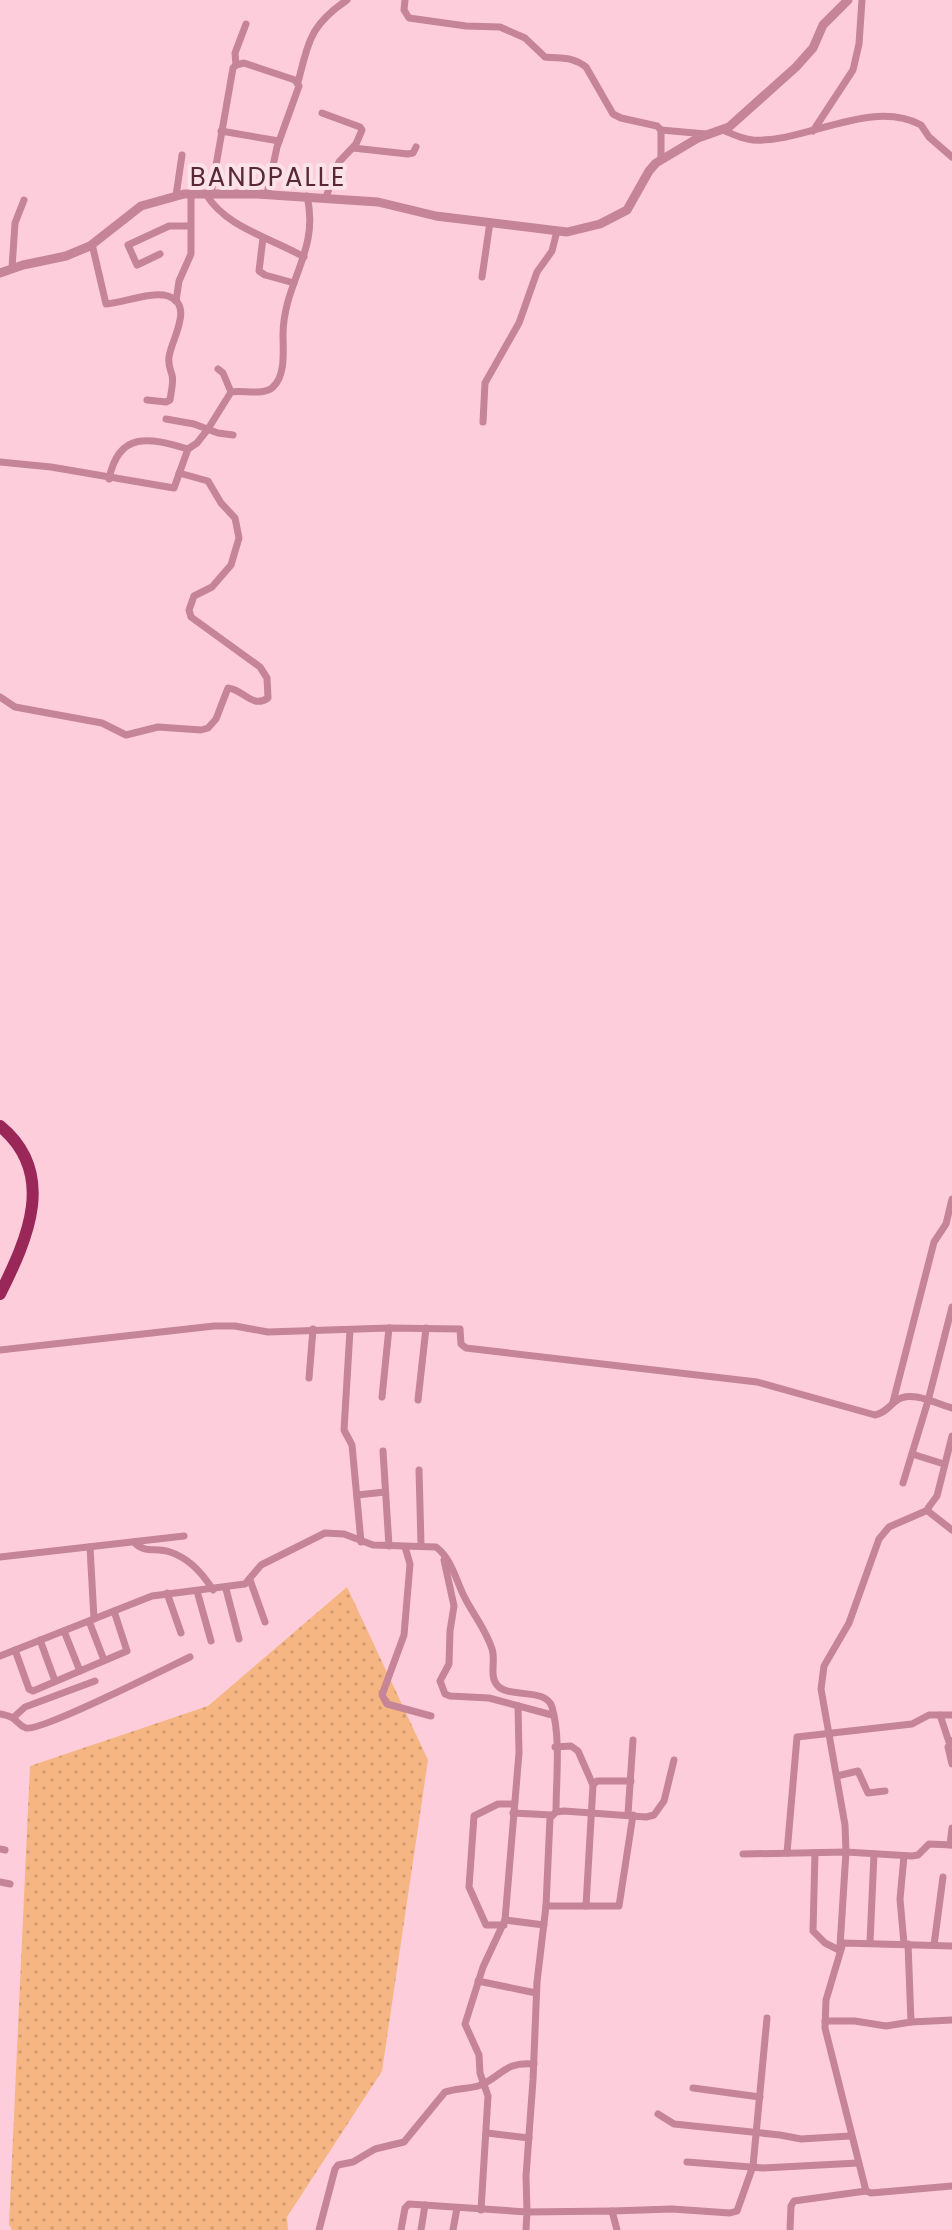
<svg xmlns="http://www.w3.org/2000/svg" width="952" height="2230" viewBox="0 0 952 2230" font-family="Poppins,sans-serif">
<defs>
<pattern id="grass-dots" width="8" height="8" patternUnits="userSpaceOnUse" patternTransform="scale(2)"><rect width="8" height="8" fill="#f5b683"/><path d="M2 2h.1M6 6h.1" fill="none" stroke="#d29b70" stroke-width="1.8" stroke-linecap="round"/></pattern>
</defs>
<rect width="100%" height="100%" fill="#fecddb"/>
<!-- grass -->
<path fill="url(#grass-dots)" d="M347 1587 428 1760 382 2071 287 2217 288 2230H12L9 2224 30 1766 208 1706Z"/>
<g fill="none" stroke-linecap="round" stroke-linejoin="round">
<!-- minor -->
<g stroke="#c58498" stroke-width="7">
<path d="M405 0 404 10 409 18 466 26 500 27 525 38 545 57C562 59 572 56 586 67L613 114 621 118 657 126 661 130V160"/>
<path d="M236 65 235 53 246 24"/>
<path d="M298 82C309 41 310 25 347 0"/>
<path d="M322 113 360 127 362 130 356 144 339 162 326 197"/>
<path d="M661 130 706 134"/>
<path d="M723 130C732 134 742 139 753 140 806 143 870 98 921 125L929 137 952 157"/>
<path d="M221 131 279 141"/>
<path d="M813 131 853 70 859 44 862 0"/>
<path d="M353 148 408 154 413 153 416 147"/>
<path d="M206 194C226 228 272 238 304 257"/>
<path d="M211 194 233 68 236 65 244 63 295 80 299 86 277 147 267 194"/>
<path d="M176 196 182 155"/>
<path d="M263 238 259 271 265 275 294 283"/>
<path d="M92 244 106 304C124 303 150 291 168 296 195 305 171 340 169 357 168 365 170 368 172 375 174 382 171 392 170 400L166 402 147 400"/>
<path d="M160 254 137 265 128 245 169 226H190"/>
<path d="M12 268 15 223 24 200"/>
<path d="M482 277 490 222"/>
<path d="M176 301 179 281 191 254V194"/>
<path d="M218 369 223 373 231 392"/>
<path d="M166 419 194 424 218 433 233 435"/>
<path d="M483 422 485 383 519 323 537 272 552 251 557 231"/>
<path d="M0 462 51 467 174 488 188 449 197 443 208 429 231 392C243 390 264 396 273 387 286 376 283 349 283 334 284 281 320 251 307 196"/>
<path d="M109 479C119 430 150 438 188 449"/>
<path d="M0 697 15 707 102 723 126 735 158 727 201 730 208 728 216 719 228 688C243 689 252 709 268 698L267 678 260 667 191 617 189 610 194 596 212 587 231 565 239 538 235 518 221 503 208 481 179 473"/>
<path d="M350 1330 344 1430 352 1445 361 1542"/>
<path d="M0 1350 214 1326H235L268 1332 389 1328 460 1329 461 1344 466 1348 757 1382 875 1415C885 1413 888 1407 896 1401 910 1389 937 1404 952 1408"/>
<path d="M309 1378 313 1329"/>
<path d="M382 1397 389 1328"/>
<path d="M418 1400 426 1328"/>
<path d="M893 1402 934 1242 946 1224 952 1199"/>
<path d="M952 1436 937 1496 928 1508 929 1512 952 1530"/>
<path d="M383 1451 389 1546"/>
<path d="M912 1454 944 1464"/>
<path d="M419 1470 421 1544"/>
<path d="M903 1483 928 1401 952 1307"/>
<path d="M357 1495 385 1492"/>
<path d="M134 1542C144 1554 156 1547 170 1552 189 1558 203 1574 213 1590"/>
<path d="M90 1547 94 1619"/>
<path d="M405 1547 410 1564 404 1635 382 1695 387 1704 431 1716"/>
<path d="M0 1557 184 1536"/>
<path d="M444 1560 454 1606 450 1631 449 1664 440 1681 445 1694 450 1696 489 1698 552 1715"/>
<path d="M250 1580 265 1622"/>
<path d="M226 1589 239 1639"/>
<path d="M197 1591 211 1641"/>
<path d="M167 1593 181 1633"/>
<path d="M89 1621 104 1660"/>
<path d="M64 1631 80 1671"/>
<path d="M40 1640 55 1681"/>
<path d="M15 1650 29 1689 33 1691 127 1651 114 1611"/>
<path d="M0 1656 152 1596 245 1584 261 1565 325 1533 344 1534 373 1545 436 1547C453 1560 456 1582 466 1600 475 1617 486 1630 492 1649 496 1660 489 1676 497 1685 508 1699 546 1687 552 1707 561 1739 556 1779 556 1812"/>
<path d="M0 1714C19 1717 16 1725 26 1728 40 1732 169 1667 190 1657"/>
<path d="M940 1715 949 1742"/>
<path d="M14 1717 25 1707 95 1681"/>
<path d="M952 1741 948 1747 952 1764"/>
<path d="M555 1747 571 1746 578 1751 593 1785"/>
<path d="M837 1776 858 1771 868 1793 885 1791"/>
<path d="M513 1813 552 1815"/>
<path d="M628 1814 633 1740"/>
<path d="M950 1845 952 1828"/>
<path d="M0 1849 5 1850"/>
<path d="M787 1853 797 1737 912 1724 929 1715H952"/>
<path d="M815 1853 813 1931 825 1943 839 1950"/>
<path d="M743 1854 846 1852 912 1856 918 1855 929 1844 952 1845"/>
<path d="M0 1882 10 1884"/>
<path d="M546 1906H619L633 1815"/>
<path d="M586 1906 593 1785 597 1781H631"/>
<path d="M505 1920 544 1925"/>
<path d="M504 1925H486L469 1887 474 1816 498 1804H514"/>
<path d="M870 1942 874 1854"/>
<path d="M904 1944 900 1899 904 1856"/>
<path d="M908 1944 911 2022"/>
<path d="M934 1945 943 1877"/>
<path d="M840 1946 846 1852 845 1825 821 1689 824 1666 849 1623 879 1539 889 1527 928 1510"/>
<path d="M952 1946 843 1943 826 2000 825 2028 866 2191 871 2193 952 2186"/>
<path d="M478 1981 536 1993"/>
<path d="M825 2021H855L886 2026 911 2022 952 2020"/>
<path d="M693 2088 760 2097"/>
<path d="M658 2114 674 2124 780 2135 801 2139 850 2136"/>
<path d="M487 2133 529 2138"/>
<path d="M687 2162 763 2168 858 2163"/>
<path d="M481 2210 488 2096 480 2073 479 2055 465 2024 483 1967 505 1920 519 1753 518 1706"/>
<path d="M612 2211 672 2209 730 2213 737 2211 753 2166 767 2018"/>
<path d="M319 2230 335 2169 338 2165 353 2162 375 2149 404 2142 445 2092C456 2088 468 2089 478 2086 500 2079 503 2061 534 2064"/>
<path d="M401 2230 405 2208 409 2204 527 2212 526 2230"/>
<path d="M421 2230 425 2205"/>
<path d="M453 2230 457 2208"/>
<path d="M617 2230 612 2211 527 2212 526 2176 533 2080 537 1982 546 1906 550 1818 556 1812 564 1811 646 1817 654 1815 664 1801 674 1760"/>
<path d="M790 2230 791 2206 794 2201 866 2191"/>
</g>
<!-- tertiary -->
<path stroke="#c58498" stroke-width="9" d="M0 273 23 265 66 256 90 246 141 206 184 194H257L378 202 436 216 567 232 600 224 627 210 649 171 656 163 698 138 729 127 796 67 813 48 823 25 848 0"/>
<!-- trunk -->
<path stroke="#992758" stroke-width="12" d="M0 1126C57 1173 28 1238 0 1294"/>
</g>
<g text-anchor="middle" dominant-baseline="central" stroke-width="8" stroke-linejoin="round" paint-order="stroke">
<!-- quarter labels -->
<g font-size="26" letter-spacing="2" fill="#582838" stroke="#fbe2e8">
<text x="268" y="177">BANDPALLE</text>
</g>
</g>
</svg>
